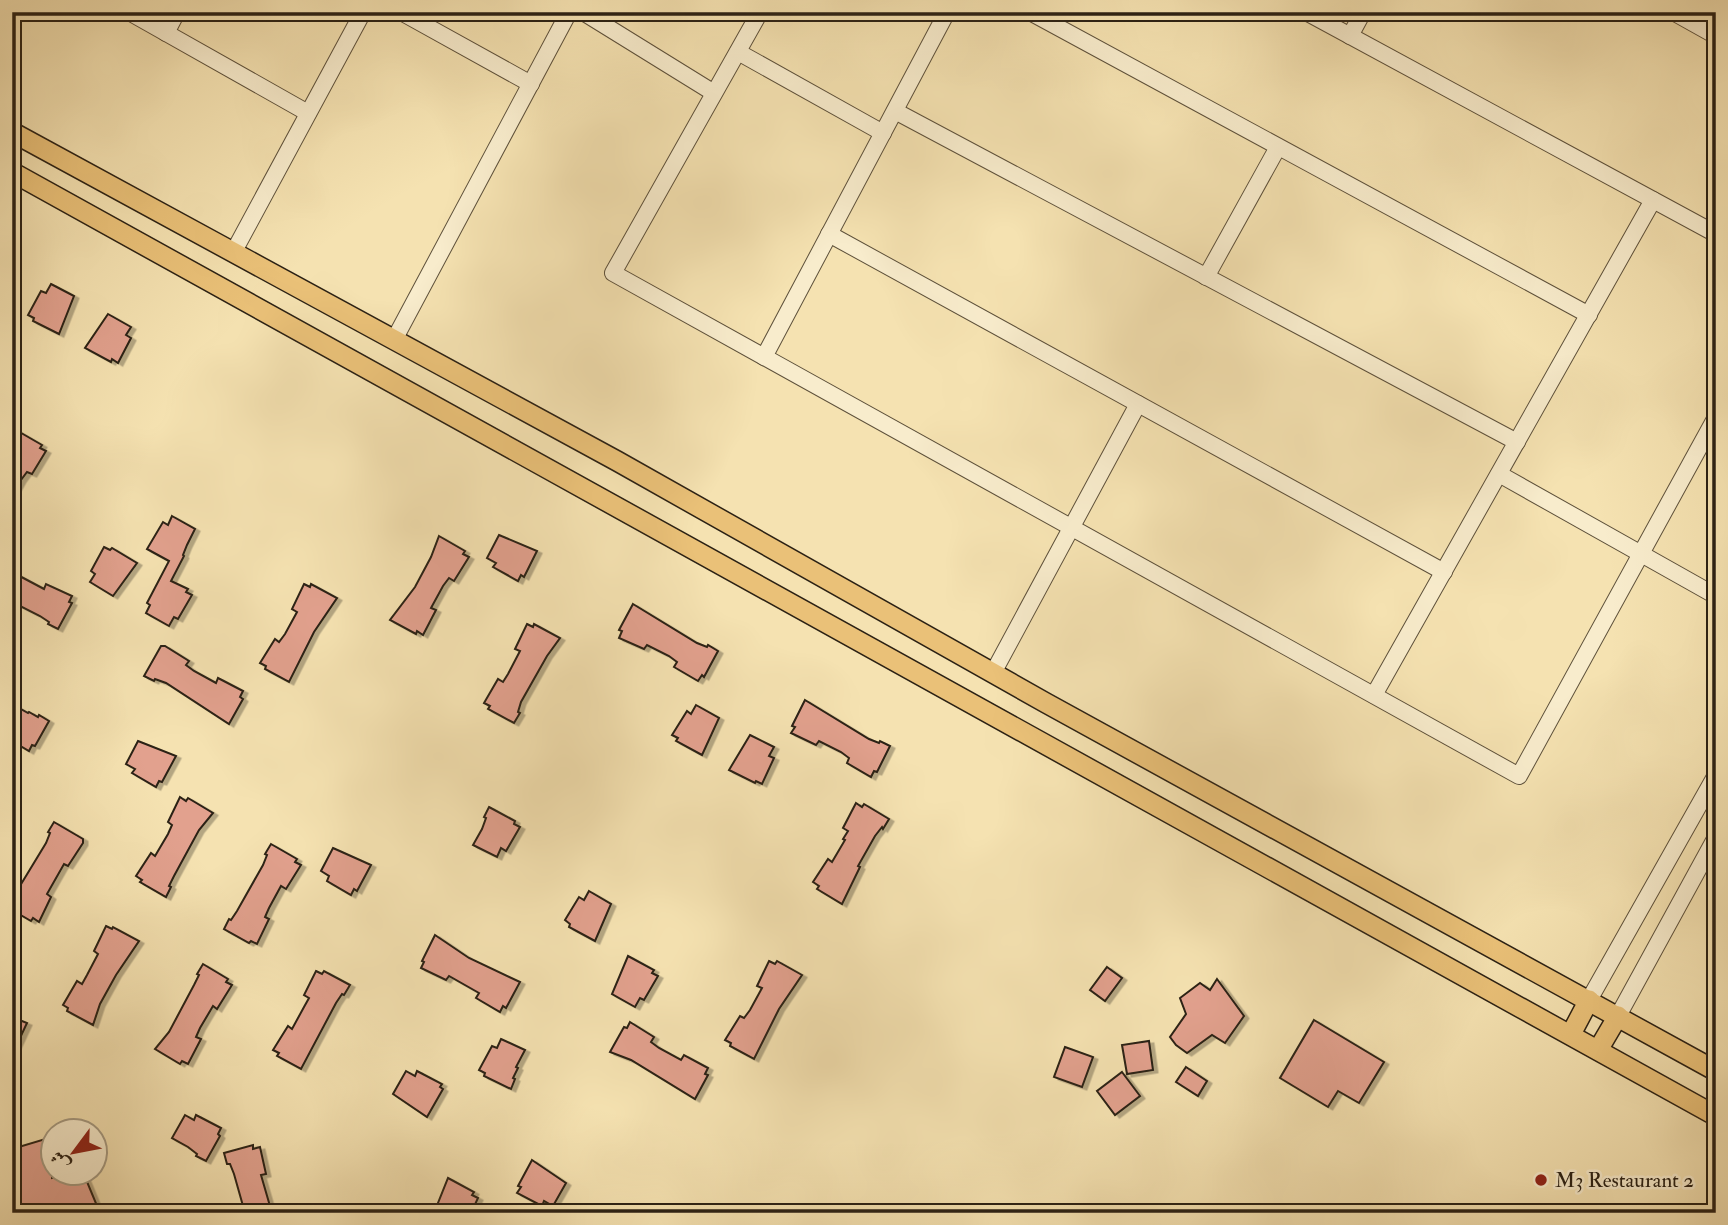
<svg xmlns="http://www.w3.org/2000/svg" width="1728" height="1225" viewBox="0 0 1728 1225" font-family="'IM FELL Double Pica',Amiri,serif">
<defs>
<filter id="shadow"><feDropShadow dx="4.5" dy="2.5" stdDeviation="0" flood-color="#0004"/></filter>
</defs>
<rect width="100%" height="100%" fill="#f5e2b1"/>
<filter id="stains"><feTurbulence type="fractalNoise" baseFrequency=".00286" numOctaves="4"/><feColorMatrix values="0 0 0 0 .2 0 0 0 0 .09 0 0 0 0 .02 0 0 0 .5 -.17"/></filter>
<radialGradient id="worn" r=".72"><stop offset=".6" stop-color="#630" stop-opacity="0"/><stop offset="1" stop-color="#630" stop-opacity=".3"/></radialGradient>
<!-- building -->
<g fill="#e2a18e" stroke="#2b2114" stroke-width="2" filter="url(#shadow)">
<path d="M51 284 74 296 59 334 33 321 34 318 28 315 41 291 46 293Z"/>
<path d="M108 314 131 327 126 335 131 338 118 363 112 359 111 362 85 348Z"/>
<path d="M16 430 42 445 40 448 46 451 32 474 27 472 21 480 12 496V438Z"/>
<path d="M172 516 195 529 187 545 183 555 184 556 171 581 188 589 186 592 192 595 178 619 174 617 169 626 146 613 150 605 147 603 169 561 147 549 163 522 168 525Z"/>
<path d="M499 535 537 551 524 577 521 575 518 581 493 567 496 563 487 558Z"/>
<path d="M439 536 465 551 463 554 469 557 454 581 449 578 443 586 431 608 436 610 423 635 417 631 416 634 390 620 415 587 431 557Z"/>
<path d="M104 547 110 550 112 548 137 563 113 596 90 582 95 574 91 571Z"/>
<path d="M12 572 44 589 46 584 72 596 69 602 72 603 58 629 48 624 49 622 40 616 12 602Z"/>
<path d="M304 584 310 587 311 584 337 598 314 632 289 682 265 669 266 666 260 663 275 639 279 642 285 634 297 612 292 609Z"/>
<path d="M633 604 697 643 707 647 708 645 718 651 704 677 702 675 698 681 674 667 677 662 669 656 647 645 644 649 619 638 622 631 619 630Z"/>
<path d="M527 624 533 627 534 624 560 638 547 656 521 702 518 712 520 713 514 723 488 709 490 706 484 703 498 679 503 682 508 674 520 651 515 649Z"/>
<path d="M161 646H165L189 661 186 665 194 671 216 683 218 678 243 691 240 697 243 699 229 724 166 683 155 679 154 681 144 676Z"/>
<path d="M805 700 869 739 879 743 880 741 890 746 877 772 874 771 871 777 847 763 849 758 841 752 819 741 816 745 791 733 795 727 792 726Z"/>
<path d="M12 704 28 713 29 712 38 717 39 715 49 721 35 746 32 745 29 751 12 741Z"/>
<path d="M696 705 719 718 702 755 676 741 678 738 672 735 687 711 691 714Z"/>
<path d="M750 735 774 747 769 756 774 758 762 784 756 781 755 783 729 770Z"/>
<path d="M138 741 176 756 162 782 159 781 156 787 132 773 135 769 126 764Z"/>
<path d="M180 797 186 801 188 798 213 813 199 830 174 876 169 886 171 887 166 897 140 882 142 880 136 876 151 853 155 856 168 834 172 825 168 822Z"/>
<path d="M856 803 862 807 864 804 889 819 883 829 882 827 875 836 858 866 860 867 842 904 817 889 819 886 813 882 828 859 832 862 845 840 843 839 848 831 843 828Z"/>
<path d="M489 807 515 821 514 824 520 827 506 851 501 848 497 857 473 845 482 829 486 818 484 817Z"/>
<path d="M54 822 83 839V843L68 866 64 864 47 894 51 897 39 922 33 918 31 921 12 910V899L46 843 50 833 48 832Z"/>
<path d="M271 844 297 859 295 862 301 865 286 889 281 886 269 908 265 917 269 919 257 944 251 941 249 943 224 929 229 919 231 920 237 911 263 865 267 855 265 854Z"/>
<path d="M333 848 371 865 357 891 354 889 351 895 327 881 329 876 321 871Z"/>
<path d="M589 891 611 904 595 941 569 927 570 924 565 920 579 897 584 900Z"/>
<path d="M106 926 112 929 113 927 139 941 116 975 100 1004 93 1025 67 1011 68 1008 63 1005 77 981 82 984 87 975 98 954 94 951Z"/>
<path d="M435 935 469 958 520 982 506 1008 503 1006 500 1012 476 998 479 993 449 976 446 980 421 968 424 962 422 961Z"/>
<path d="M628 956 654 970 652 973 658 976 644 1000 640 998 635 1007 612 994Z"/>
<path d="M769 961 775 964 777 961 802 975 779 1009 754 1059 730 1046 731 1043 725 1040 740 1016 744 1018 750 1010 762 988 757 986Z"/>
<path d="M203 964 228 979 226 982 232 985 217 1009 213 1006 200 1028 196 1037 201 1039 188 1064 182 1061 180 1064 155 1049 169 1032 194 985 199 975 197 974Z"/>
<path d="M1107 967 1122 978 1105 1001 1090 990Z"/>
<path d="M316 971 322 974 324 971 350 985 344 995 342 994 336 1003 301 1069 277 1056 279 1053 273 1050 288 1026 292 1029 304 1007 309 998 304 995Z"/>
<path d="M1217 979 1244 1016 1225 1043 1212 1035 1187 1053 1176 1045 1170 1037 1186 1014 1180 998 1200 983 1210 990Z"/>
<path d="M12 1017 27 1023 12 1055Z"/>
<path d="M1314 1020 1384 1062 1359 1103 1338 1091 1328 1107 1280 1078Z"/>
<path d="M630 1022 654 1037 651 1042 659 1048 681 1060 684 1055 708 1068 705 1074 708 1075 695 1099 631 1060 610 1052 624 1027 627 1028Z"/>
<path d="M501 1039 525 1050 516 1067 518 1068 513 1078 515 1079 511 1089 484 1076 485 1073 479 1070 492 1046 497 1048Z"/>
<path d="M1149 1041 1153 1070 1127 1074 1122 1045Z"/>
<path d="M1065 1047 1093 1057 1082 1087 1054 1077Z"/>
<path d="M1186 1067 1207 1081 1198 1096 1176 1082Z"/>
<path d="M406 1071 415 1076 417 1071 442 1084 440 1087 443 1089 427 1117 393 1094Z"/>
<path d="M1122 1072 1140 1096 1115 1115 1097 1091Z"/>
<path d="M185 1115 194 1120 196 1115 221 1128 218 1134 220 1136 206 1161 196 1156 197 1154 188 1147 172 1138Z"/>
<path d="M52 1137V1178L72 1172H83L100 1213H12V1149Z"/>
<path d="M253 1145V1149L260 1147 266 1174 261 1175 272 1213H245L234 1174 230 1164H227L224 1153Z"/>
<path d="M532 1160 566 1183 553 1206 544 1201 542 1206 517 1193 521 1187 518 1186Z"/>
<path d="M448 1178 474 1192 472 1195 478 1198 472 1211 467 1208 464 1213H434Z"/>
</g>
<g fill="none" stroke-linecap="round" stroke-linejoin="round">
<!-- minor casing -->
<g stroke="#5e513b" stroke-width="18">
<g id="minor">
<path d="M129 12 308 113"/>
<path d="M401 12 531 84"/>
<path d="M583 12 714 93"/>
<path d="M760 12 613 273 1519 776 1716 417"/>
<path d="M1030 12 1589 315"/>
<path d="M1306 12 1716 234"/>
<path d="M1673 12 1716 36"/>
<path d="M166 33 177 12"/>
<path d="M1350 36 1363 12"/>
<path d="M738 52 883 133"/>
<path d="M895 111 1517 442"/>
<path d="M829 234 1444 572"/>
<path d="M233 253 363 12"/>
<path d="M1206 277 1278 147"/>
<path d="M394 340 569 12"/>
<path d="M764 357 947 12"/>
<path d="M1499 474 1716 596"/>
<path d="M993 673 1138 404"/>
<path d="M1374 695 1653 200"/>
<path d="M1589 1000 1716 775"/>
<path d="M1618 1016 1716 837"/>
</g>
</g>
<!-- major casing -->
<g stroke="#2b2114" stroke-width="22">
<g id="major">
<path d="M12 132 617 461 1046 703 1716 1071"/>
<path d="M12 172 1716 1116"/>
<path d="M1571 1034 1589 1000"/>
<path d="M1598 1050 1618 1016"/>
</g>
</g>
<!-- minor -->
<use href="#minor" stroke="#f8eccc" stroke-width="16"/>
<!-- major -->
<use href="#major" stroke="#eac178" stroke-width="19"/>
</g>
<!-- markers -->
<circle fill="#8f2418" stroke="#f8eccc" stroke-width="2.5" cx="1541" cy="1180" r="7"/>
<g text-anchor="middle" dominant-baseline="central" stroke-width="5" stroke-linejoin="round" paint-order="stroke">
<!-- poi labels -->
<g font-size="21" fill="#2b2114" stroke="#f8eccc" text-anchor="start">
<text x="1555" y="1180">M3 Restaurant 2</text>
</g>
</g>
<!-- margin -->
<rect width="1728" height="1225" fill="none" stroke="#f5e2b1" stroke-width="42"/>
<rect x="14" y="14" width="1700" height="1197" fill="none" stroke="#2b2114" stroke-width="3.5"/>
<rect x="21" y="21" width="1686" height="1183" fill="none" stroke="#2b2114" stroke-width="2"/>
<!-- north arrow -->
<g transform="translate(74 1152) rotate(238)"><circle r="33" fill="#f8eccc" stroke="#a69b82" stroke-width="2"/>
<path d="M0-5L12 26L0 18L-12 26Z" fill="#8f2418"/>
<text y="-10" font-size="19" font-weight="bold" text-anchor="middle" fill="#2b2114">ش</text>
</g>
<rect width="100%" height="100%" filter="url(#stains)"/>
<rect width="100%" height="100%" fill="url(#worn)"/>
</svg>
